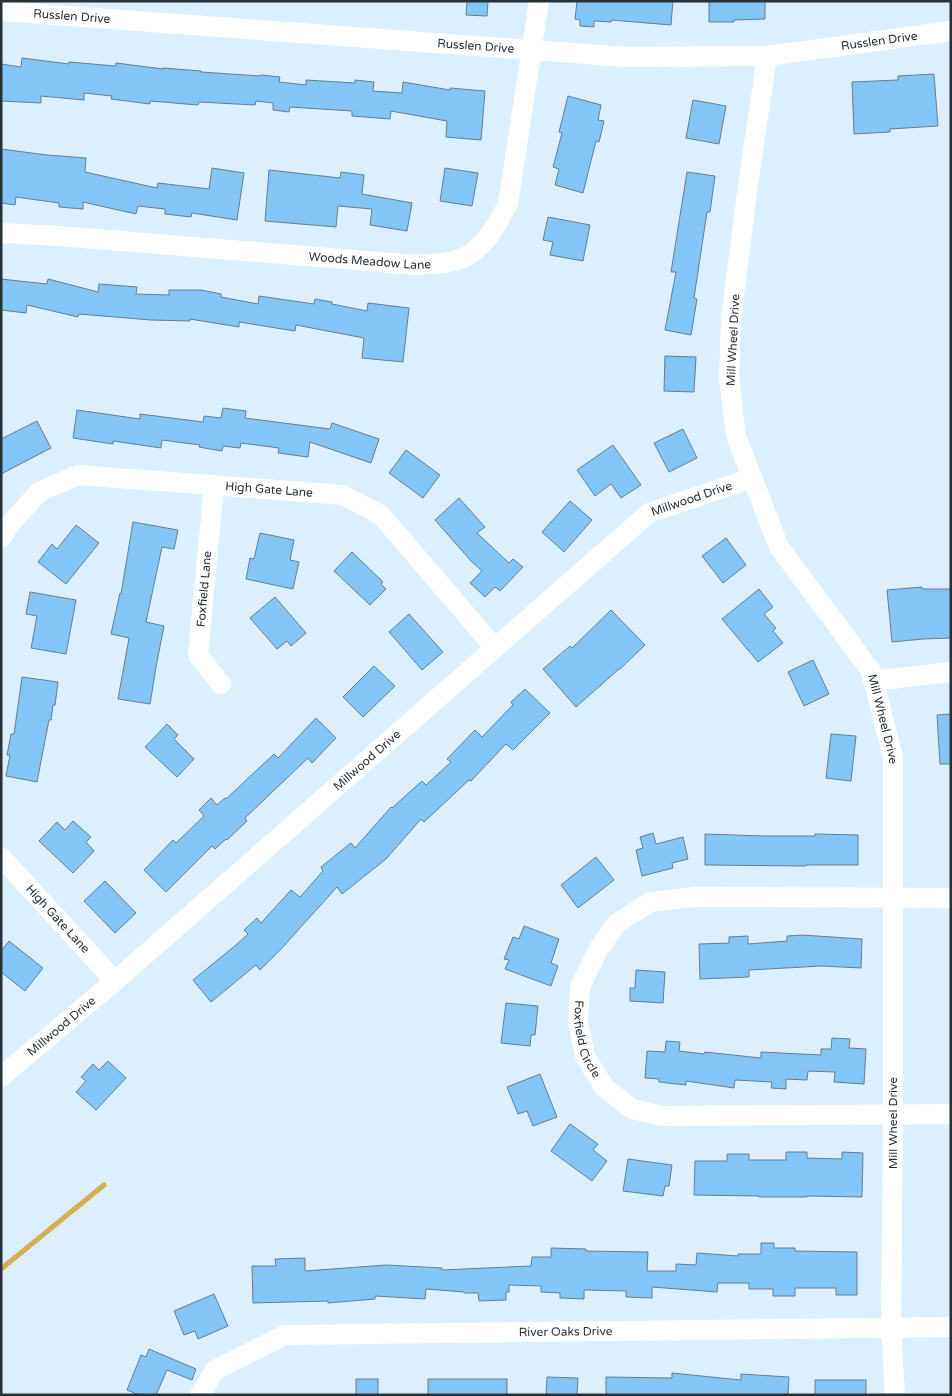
<svg xmlns="http://www.w3.org/2000/svg" width="952" height="1396" viewBox="0 0 952 1396" font-family="'Varela Round',sans-serif">
<rect width="100%" height="100%" fill="#dbefff"/>
<g fill="none" stroke-linecap="round" stroke-linejoin="round">
<!-- stream -->
<path stroke="#d4ae50" stroke-width="5" d="M1 1269 104 1185"/>
</g>
<!-- building -->
<g fill="#82c5f6" stroke="#677e90">
<path d="M467 1H488L487 16 466 15Z"/>
<path d="M577 1H673L671 25 611 20V22L594 21V27L580 26V20L575 19Z"/>
<path d="M709 1H765V19L734 20V22H709Z"/>
<path d="M22 58 69 64V62L115 66 116 63 163 69V68L201 71V72L260 76 261 75 280 77 279 82 306 85V80L355 83V80L374 82 373 91 402 93 403 82 450 90V88L485 91 481 140 446 137 447 121 391 111 390 119 352 116V111L290 107 289 112 273 110V103L256 101 255 105 199 102 198 105 150 101V104L111 99 112 96 84 93V100L41 96V103L1 101V64L21 67Z"/>
<path d="M934 74 938 126 890 129V132L854 134 852 82 898 80V76Z"/>
<path d="M568 96 601 105 598 120 604 121 599 142 596 141 583 193 555 185 559 169 553 167 562 133 559 132Z"/>
<path d="M693 100 726 106 719 144 686 138Z"/>
<path d="M1 149 47 155 86 158 85 172 157 188 158 183 209 189 212 168 244 173 237 220 192 213 191 217 165 214V209L138 206 136 214 83 202V209L59 207V203L16 197 15 205 1 203Z"/>
<path d="M445 168 478 173 472 206 440 201Z"/>
<path d="M269 170 340 178 341 172 364 175 362 194 412 203 407 231 370 225 372 209 338 206 336 227 265 221Z"/>
<path d="M687 172 715 176 710 212H707L694 298 697 299 691 335 665 330 676 272H671Z"/>
<path d="M548 217 590 225 583 261 550 255 553 242 543 240Z"/>
<path d="M1 279 47 284 48 279 98 292 99 284 137 287 136 294 169 295V290H201L221 294V297L258 304 259 296 314 304 315 299 332 302V304L367 311 368 303 409 308 403 362 362 358 364 338 296 325 295 331 239 322V327L190 319V321L151 320 79 314 78 317 27 305 26 313 1 310Z"/>
<path d="M665 356 696 357 694 392 664 391Z"/>
<path d="M223 408 246 411 245 418 330 429 332 423 379 439 371 463 310 442 308 457 278 453 279 448 241 443 240 448 223 446 222 451 199 447 200 445 162 440 161 448 113 441V444L73 438 77 410 140 419V414L203 422 204 416 221 418Z"/>
<path d="M37 421 51 448 1 474V439Z"/>
<path d="M683 429 697 458 669 472 654 443Z"/>
<path d="M613 445 641 485 621 498 611 484 595 496 577 470Z"/>
<path d="M406 450 440 475 423 498 389 473Z"/>
<path d="M459 498 485 527 477 533 509 563 513 559 523 567 500 591 495 587 485 597 470 583 482 571 471 561 435 520Z"/>
<path d="M570 501 592 520 564 552 542 532Z"/>
<path d="M133 522 178 530 174 549 162 547 146 622 164 626 156 667 150 704 118 699 129 638 111 634 120 593 121 594Z"/>
<path d="M76 525 99 543 66 584 38 562 52 544 57 549Z"/>
<path d="M260 533 294 540 290 560 299 562 293 589 246 579 250 558 254 559Z"/>
<path d="M726 538 746 565 723 583 702 556Z"/>
<path d="M352 552 383 582 381 584 386 589 370 605 334 571Z"/>
<path d="M922 587V589H951V638L923 639 892 642 887 590Z"/>
<path d="M759 589 773 607 764 614 776 628 773 631 783 643 758 662 722 619Z"/>
<path d="M30 592 76 600 66 654 31 648 37 616 26 614Z"/>
<path d="M275 597 306 633 291 646 287 641 277 649 250 618Z"/>
<path d="M611 610 645 645 620 669H619L576 707 543 669 570 646 572 648Z"/>
<path d="M409 614 443 652 422 670 389 632Z"/>
<path d="M813 660 829 694 804 706 788 672Z"/>
<path d="M374 666 395 686 363 717 343 697Z"/>
<path d="M22 677 58 682 55 705H53L51 720H49L37 782 6 776 10 755H7L11 734H14Z"/>
<path d="M525 689 550 713 513 750 506 744 471 781 469 780 424 822 421 819 386 859 342 894 337 887 282 948 260 970 256 965 211 1002 193 980 236 945 248 934 244 930 257 918 261 923 291 890 300 897 323 871 321 867 351 843 355 848 391 807 392 808 422 781 426 785 451 762 447 759 475 730 482 737 513 705 511 702Z"/>
<path d="M951 714V764H940L937 715Z"/>
<path d="M316 718 336 738 312 763 308 758 245 818 247 821 227 840 226 839 215 849 212 846 166 892 144 870 173 840 176 843 204 816 199 810 211 798 217 805 225 798 226 799 274 754 278 758Z"/>
<path d="M167 724 178 735 174 739 194 759 177 777 145 747Z"/>
<path d="M831 734 856 736 851 781 826 778Z"/>
<path d="M73 821 91 837 86 842 94 851 73 873 39 841 57 822 65 830Z"/>
<path d="M653 833 656 844 683 837 688 859 672 863 673 868 642 876 636 850 643 848 640 837Z"/>
<path d="M705 834 764 836H815V834L858 835V865H806V866L705 865Z"/>
<path d="M596 857 614 880 578 908 561 885Z"/>
<path d="M105 881 136 913 115 933 84 901Z"/>
<path d="M524 926 559 939 551 963 558 966 551 986 505 969 509 960 504 959 513 937 519 939Z"/>
<path d="M802 935 862 939 861 968 822 966 749 970V977L700 979 699 944 729 943V937L748 936V944L787 941V936Z"/>
<path d="M9 941 43 968 25 991 1 972V951Z"/>
<path d="M636 970 665 972 663 1003 630 1001V988H635Z"/>
<path d="M506 1003 538 1006 535 1035H531L530 1046 501 1043Z"/>
<path d="M832 1038 850 1039 849 1048 866 1049 864 1084 834 1082 835 1072 808 1071 807 1080 786 1079V1089L771 1088 772 1082 735 1080 734 1088 686 1081V1085L659 1082V1079L645 1078 647 1051 665 1052 666 1041 680 1042 679 1051 704 1054 705 1052 761 1058V1052L821 1055V1049H831Z"/>
<path d="M108 1061 126 1078 96 1110 76 1092 86 1081 81 1077 93 1064 99 1070Z"/>
<path d="M540 1074 557 1117 533 1126 527 1111 518 1114 507 1087Z"/>
<path d="M570 1124 598 1144 593 1150 607 1161 592 1181 551 1151Z"/>
<path d="M786 1152H807V1158L842 1159V1152L863 1153 862 1197 807 1196V1197H759V1196L694 1195 695 1161H727V1154H749V1160H786Z"/>
<path d="M628 1159 672 1165 669 1186H665L663 1196 623 1191Z"/>
<path d="M761 1243H774V1248H795V1251L857 1252V1295H836V1288H795V1296H773V1289H749V1283H718L717 1292 652 1287V1298L626 1297V1291L584 1290V1299L560 1298V1293L541 1292V1286L509 1285V1292H506V1300L479 1301 478 1293H464V1292L426 1289 425 1299 375 1296V1299L328 1303V1301L253 1303 252 1266H276L275 1259 305 1258V1271L386 1265 442 1268V1270L531 1266 532 1257H551V1248L586 1249V1251L648 1252 647 1271H676V1264L696 1265 697 1253 738 1256V1254H761Z"/>
<path d="M214 1294 228 1326 198 1339 195 1331 184 1335 174 1311Z"/>
<path d="M149 1349 196 1369 192 1380 167 1370 156 1395H139L127 1390 141 1355 146 1357Z"/>
<path d="M672 1373 741 1380V1374L789 1377 788 1395H606V1377L672 1378Z"/>
<path d="M547 1377 578 1378 577 1395H546Z"/>
<rect x="356" y="1379" width="22" height="16"/>
<rect x="428" y="1379" width="79" height="16"/>
<rect x="815" y="1380" width="51" height="15"/>
</g>
<g fill="none" stroke-linecap="round" stroke-linejoin="round">
<!-- minor -->
<g stroke="#fff" stroke-width="20">
<path id="s1" d="M1 11 626 57 767 56 951 31"/>
<path id="s2" d="M767 56 748 185 731 319 729 377 736 436 779 547 871 671 893 758V1114L891 1327 895 1395"/>
<path id="s3" d="M1 233 59 236 416 265C431 264 448 264 463 258 485 248 497 224 508 204L539 1"/>
<path d="M214 485 198 655 221 684"/>
<path id="s4" d="M1 538 10 524 39 492 78 475 343 495 381 515 495 648"/>
<path d="M873 681 951 672"/>
<path id="s5" d="M1 857 115 981"/>
<path id="s6" d="M951 898 693 897 651 902 617 923 598 950 580 987 578 1023 585 1056 604 1087 632 1109 662 1116 951 1114"/>
<path id="s7" d="M1 1077 115 981 649 513 752 478"/>
<path id="s8" d="M200 1395 215 1370 285 1335 951 1327"/>
</g>
</g>
<g text-anchor="middle" dominant-baseline="central" stroke-width="4" stroke-linejoin="round" paint-order="stroke">
<!-- street labels -->
<g font-size="12" fill="#273138" stroke="#fff">
<text stroke="none"><textPath href="#s1" startOffset="71">Russlen Drive</textPath></text>
<text stroke="none"><textPath href="#s1" startOffset="881">Russlen Drive</textPath></text>
<text stroke="none"><textPath href="#s1" startOffset="476">Russlen Drive</textPath></text>
<text stroke="none"><textPath href="#s3" startOffset="370">Woods Meadow Lane</textPath></text>
<text transform="translate(733 340) rotate(-87)">Mill Wheel Drive</text>
<text stroke="none"><textPath href="#s4" startOffset="294">High Gate Lane</textPath></text>
<text stroke="none"><textPath href="#s7" startOffset="904">Millwood Drive</textPath></text>
<text transform="translate(204 589) rotate(-85)">Foxfield Lane</text>
<text stroke="none"><textPath href="#s2" startOffset="706">Mill Wheel Drive</textPath></text>
<text stroke="none"><textPath href="#s7" startOffset="484">Millwood Drive</textPath></text>
<text stroke="none"><textPath href="#s5" startOffset="84">High Gate Lane</textPath></text>
<text stroke="none"><textPath href="#s7" startOffset="79">Millwood Drive</textPath></text>
<text stroke="none"><textPath href="#s6" startOffset="468">Foxfield Circle</textPath></text>
<text transform="translate(893 1123) rotate(-90)">Mill Wheel Drive</text>
<text stroke="none"><textPath href="#s8" startOffset="388">River Oaks Drive</textPath></text>
</g>
</g>
<!-- border -->
<rect width="952" height="1396" fill="none" stroke="#273138" stroke-width="5"/>
</svg>
